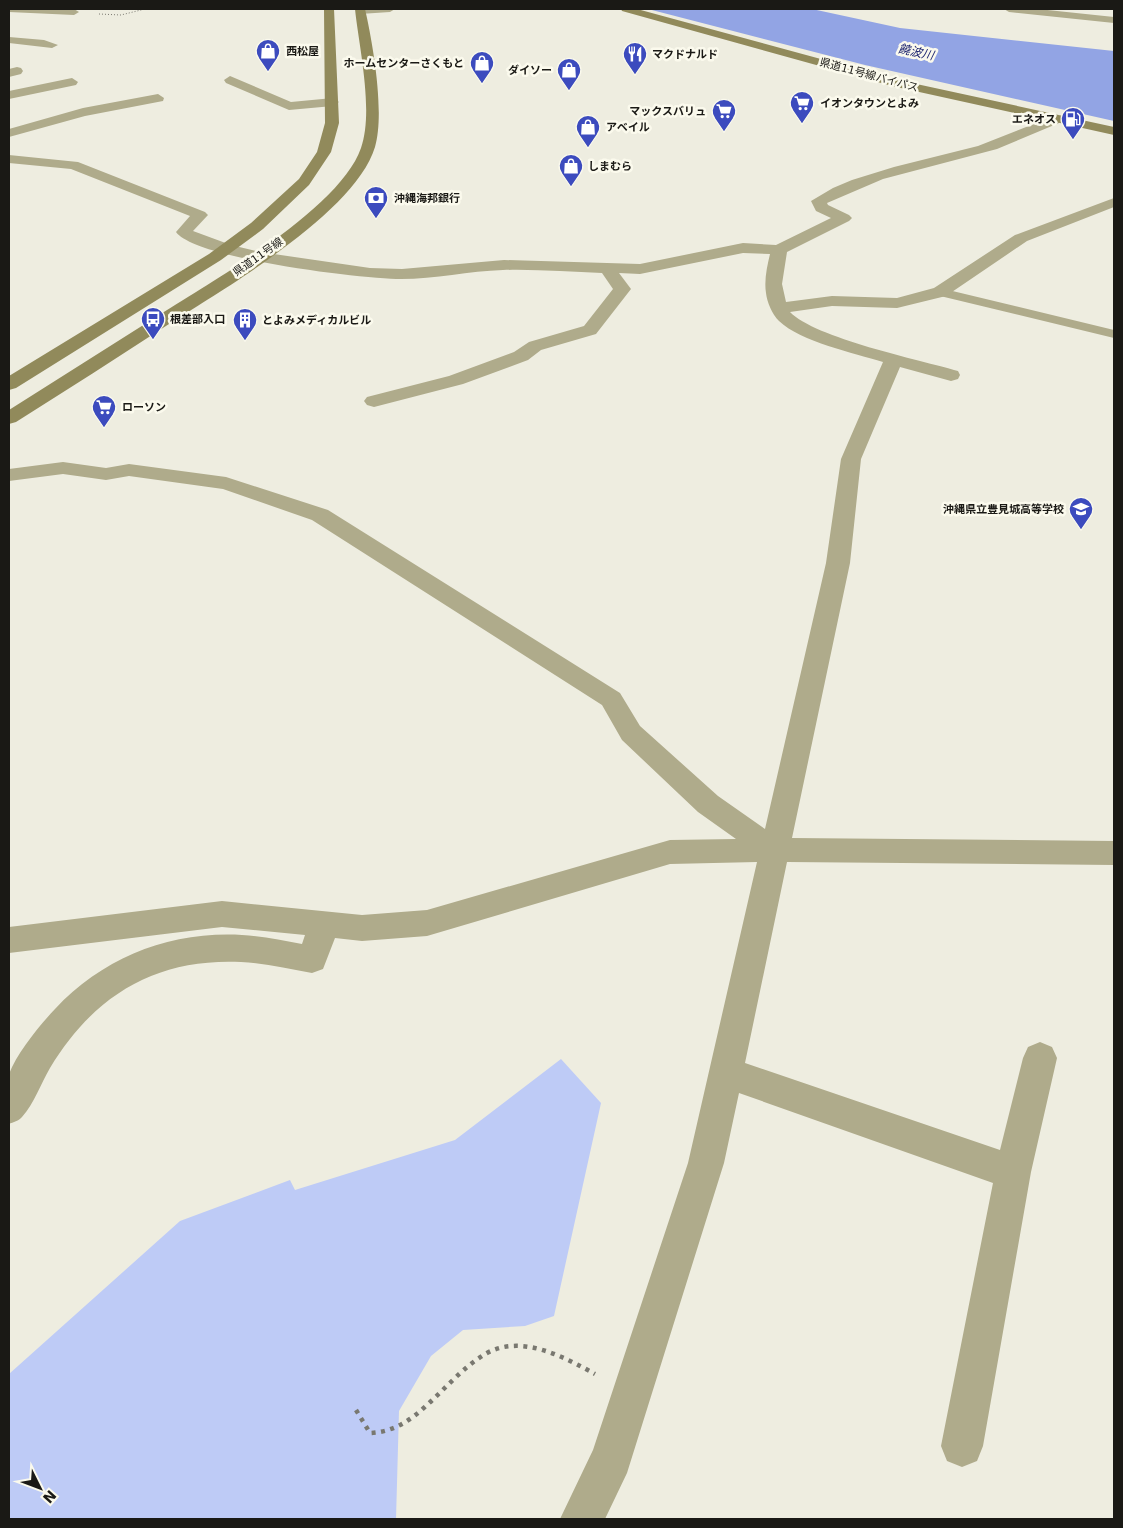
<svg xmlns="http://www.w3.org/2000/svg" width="1123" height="1528" viewBox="0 0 1123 1528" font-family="'DejaVu Sans','Noto Sans JP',sans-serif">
<rect width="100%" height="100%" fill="#eeede0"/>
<!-- green -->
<path fill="#becbf6" d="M561 1059 601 1103 554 1316 525 1326 463 1330 431 1356 399 1411 396 1519H9V1374L180 1221 290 1180 295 1190 455 1140Z"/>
<!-- water -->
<path fill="#92a4e4" d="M648 9H812L900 28 1114 51V121L865 65Z"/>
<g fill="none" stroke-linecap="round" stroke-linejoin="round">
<!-- path-far1 -->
<path stroke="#797870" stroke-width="1" stroke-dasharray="1 2" stroke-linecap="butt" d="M99 14 121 15 145 9"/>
<!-- path -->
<path stroke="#797870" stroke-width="4.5" stroke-dasharray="4 5.5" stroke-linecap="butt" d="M356 1410 370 1433C393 1432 410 1421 427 1405 446 1388 464 1366 487 1353 522 1334 564 1357 595 1374"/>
<!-- lane -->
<path fill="#afab8b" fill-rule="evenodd" d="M940 288 1114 330V338L936 295 934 292 936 289Z"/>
<!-- street -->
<g fill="#afab8b" fill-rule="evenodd">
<path d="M9 9H74L79 12 74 15 9 12Z"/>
<path d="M356 9H395L390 12 360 14 356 13Z"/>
<path d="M1004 9H1038L1114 17V23L1009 12Z"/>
<path d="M9 37 44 40 58 45 52 48 9 43Z"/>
<path d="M17 67 21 68 23 71 21 74 9 77V69Z"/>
<path d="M230 76 291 102 333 98 339 102 333 106 289 110 226 83 224 80Z"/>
<path d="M72 78 78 82 76 85 9 99V91Z"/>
<path d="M158 94 164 98 163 101 85 116 9 137V129L83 108Z"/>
<path d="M1054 116 1059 117 1061 120 1059 123 997 149 883 179 827 203 828 205 849 215 852 218 849 221 787 252 782 284 786 302 832 296 897 298 934 288 1015 235 1114 198V207L1027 241 946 296 897 308 832 306 790 312C815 338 920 360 958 371L960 375 958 379 951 381 900 367 861 459 850 563 792 838 1114 841V865L787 862 745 1063 1000 1150 1023 1058 1028 1047 1040 1042 1052 1047 1057 1058 1031 1172 983 1446 977 1461 962 1467 947 1461 941 1446 993 1183 739 1093 724 1163 627 1473 605 1519H560L593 1450 688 1163 757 862 670 864 427 936 362 941 335 938 323 969 312 973C288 969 265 963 241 962 156 958 94 995 50 1068 41 1083 34 1104 22 1117 19 1121 13 1122 9 1124 9 1111 5 1085 9 1074 17 1053 39 1026 55 1009 104 957 170 931 242 935 262 936 282 940 302 944L305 935 222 927 9 953V927L222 901 362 915 427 910 670 840 736 839 698 812 622 740 602 705 312 520 223 489 129 476 106 480 63 474 9 481V469L63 462 106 468 129 464 226 477 328 510 620 693 640 726 718 796 765 829 826 563 841 459 883 362C854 353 801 342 779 321 772 314 767 302 766 293 764 280 767 267 770 254L743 253 640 274 619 273 631 289 596 334 541 350 528 360 463 384 374 407 367 405 364 401 367 397 449 376 514 352 529 342 584 326 613 289 602 273C570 272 536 269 503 270 469 271 435 279 401 279 364 279 195 259 176 232L190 216 71 169 9 163V155L78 162 205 212 208 215 193 231 231 245 260 252 370 268 402 269 504 260 640 264 743 243 776 245 831 218 816 211 811 201 833 188 852 180 894 167 978 146Z"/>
</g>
<!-- secondary -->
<g fill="#918a5b" fill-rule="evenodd">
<path d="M324 9H334L339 123 331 152 309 185 263 229 221 260 16 388 9 390V376L209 254 251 223 299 179 317 152 325 123Z"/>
<path d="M355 9H365C373 44 385 113 375 147 355 213 225 288 169 324 118 357 67 390 16 422L9 424V410C58 379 107 348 156 317 211 282 340 209 361 148 374 111 359 47 355 9Z"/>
<path d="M621 9H637L898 80 1114 127V135L892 86 622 11Z"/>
</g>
</g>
<!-- icons -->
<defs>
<g id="shop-pin" transform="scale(1.25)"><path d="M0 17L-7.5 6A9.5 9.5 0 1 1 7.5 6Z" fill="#3c4bbe" stroke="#fbfaed"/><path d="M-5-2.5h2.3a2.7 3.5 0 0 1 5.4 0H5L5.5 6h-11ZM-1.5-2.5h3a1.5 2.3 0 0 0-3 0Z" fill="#fff"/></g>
<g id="restaurant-pin" transform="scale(1.25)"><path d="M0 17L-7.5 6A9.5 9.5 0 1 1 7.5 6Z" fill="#3c4bbe" stroke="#fbfaed"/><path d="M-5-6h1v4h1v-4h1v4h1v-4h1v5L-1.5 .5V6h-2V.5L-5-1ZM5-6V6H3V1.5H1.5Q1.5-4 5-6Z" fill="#fff"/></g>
<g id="supermarket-pin" transform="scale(1.25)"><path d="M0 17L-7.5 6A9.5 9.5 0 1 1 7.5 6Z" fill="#3c4bbe" stroke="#fbfaed"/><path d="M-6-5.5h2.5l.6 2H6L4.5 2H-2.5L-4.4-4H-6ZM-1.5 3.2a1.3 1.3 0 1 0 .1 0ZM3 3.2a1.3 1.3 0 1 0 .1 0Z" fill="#fff"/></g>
<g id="fuel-pin" transform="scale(1.25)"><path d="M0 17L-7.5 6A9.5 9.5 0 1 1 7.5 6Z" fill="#3c4bbe" stroke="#fbfaed"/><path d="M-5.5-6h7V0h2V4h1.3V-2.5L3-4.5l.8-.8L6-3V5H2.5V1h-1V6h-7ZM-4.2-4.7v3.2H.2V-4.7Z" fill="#fff"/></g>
<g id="bank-pin" transform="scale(1.25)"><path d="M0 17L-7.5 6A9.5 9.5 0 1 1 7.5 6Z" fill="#3c4bbe" stroke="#fbfaed"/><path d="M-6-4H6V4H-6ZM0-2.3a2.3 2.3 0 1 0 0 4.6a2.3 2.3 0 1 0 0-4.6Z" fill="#fff"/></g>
<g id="bus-pin" transform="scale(1.25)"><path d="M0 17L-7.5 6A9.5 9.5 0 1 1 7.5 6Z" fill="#3c4bbe" stroke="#fbfaed"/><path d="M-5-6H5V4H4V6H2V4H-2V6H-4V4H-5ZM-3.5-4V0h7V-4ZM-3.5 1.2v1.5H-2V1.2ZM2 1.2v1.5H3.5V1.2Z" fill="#fff"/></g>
<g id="building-pin" transform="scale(1.25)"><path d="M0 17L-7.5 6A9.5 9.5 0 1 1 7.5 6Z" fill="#3c4bbe" stroke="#fbfaed"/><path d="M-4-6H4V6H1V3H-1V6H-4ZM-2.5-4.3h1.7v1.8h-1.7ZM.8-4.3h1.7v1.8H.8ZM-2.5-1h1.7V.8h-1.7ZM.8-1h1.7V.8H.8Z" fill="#fff"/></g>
<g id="school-pin" transform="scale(1.25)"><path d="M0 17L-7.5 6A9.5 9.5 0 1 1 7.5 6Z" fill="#3c4bbe" stroke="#fbfaed"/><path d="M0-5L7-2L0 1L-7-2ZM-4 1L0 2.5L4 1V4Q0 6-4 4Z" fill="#fff"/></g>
</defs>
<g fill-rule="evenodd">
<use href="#shop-pin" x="268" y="51"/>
<use href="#restaurant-pin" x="635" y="54"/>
<use href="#shop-pin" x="482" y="63"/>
<use href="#shop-pin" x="569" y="70"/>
<use href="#supermarket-pin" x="802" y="103"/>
<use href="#supermarket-pin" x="724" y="111"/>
<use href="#fuel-pin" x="1073" y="119"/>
<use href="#shop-pin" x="588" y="127"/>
<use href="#shop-pin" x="571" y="166"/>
<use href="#bank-pin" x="376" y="198"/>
<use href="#bus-pin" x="153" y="319"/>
<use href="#building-pin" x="245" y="320"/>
<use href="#supermarket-pin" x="104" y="407"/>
<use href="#school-pin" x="1081" y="509"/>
</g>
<g text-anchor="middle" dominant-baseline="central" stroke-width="5" stroke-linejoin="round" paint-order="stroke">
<!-- far-poi labels -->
<g font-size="11" font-weight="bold" fill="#1a1915" stroke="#fbfaed" text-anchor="start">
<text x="286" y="51">西松屋</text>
<text x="652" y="54">マクドナルド</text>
<text x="464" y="63" text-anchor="end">ホームセンターさくもと</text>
<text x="552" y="70" text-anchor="end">ダイソー</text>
<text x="820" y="103">イオンタウンとよみ</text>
<text x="706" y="111" text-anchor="end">マックスバリュ</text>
<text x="1056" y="119" text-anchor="end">エネオス</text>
<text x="606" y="127">アベイル</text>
<text x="588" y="166">しまむら</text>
<text x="394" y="198">沖縄海邦銀行</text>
<text x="170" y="319">根差部入口</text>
<text x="262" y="320">とよみメディカルビル</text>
<text x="122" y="407">ローソン</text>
<text x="1064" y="509" text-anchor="end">沖縄県立豊見城高等学校</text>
</g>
<!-- far-street labels -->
<g font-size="11" fill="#1a1915" stroke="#fbfaed">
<text transform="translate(869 75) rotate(15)">県道11号線バイパス</text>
<text transform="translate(258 257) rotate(-35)">県道11号線</text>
</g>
<!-- far-water labels -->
<g font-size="12" font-style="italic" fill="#1e2671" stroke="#fbfaed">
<text transform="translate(916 52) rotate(12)">饒波川</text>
</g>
</g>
<!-- border -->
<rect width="1123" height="1528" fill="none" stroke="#1a1915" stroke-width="20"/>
<!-- north arrow -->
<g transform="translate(40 1488) rotate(132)" stroke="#fbfaed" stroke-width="4" paint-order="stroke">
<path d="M0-4L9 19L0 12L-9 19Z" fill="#1a1915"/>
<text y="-8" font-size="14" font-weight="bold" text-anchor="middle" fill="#1a1915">N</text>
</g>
</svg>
